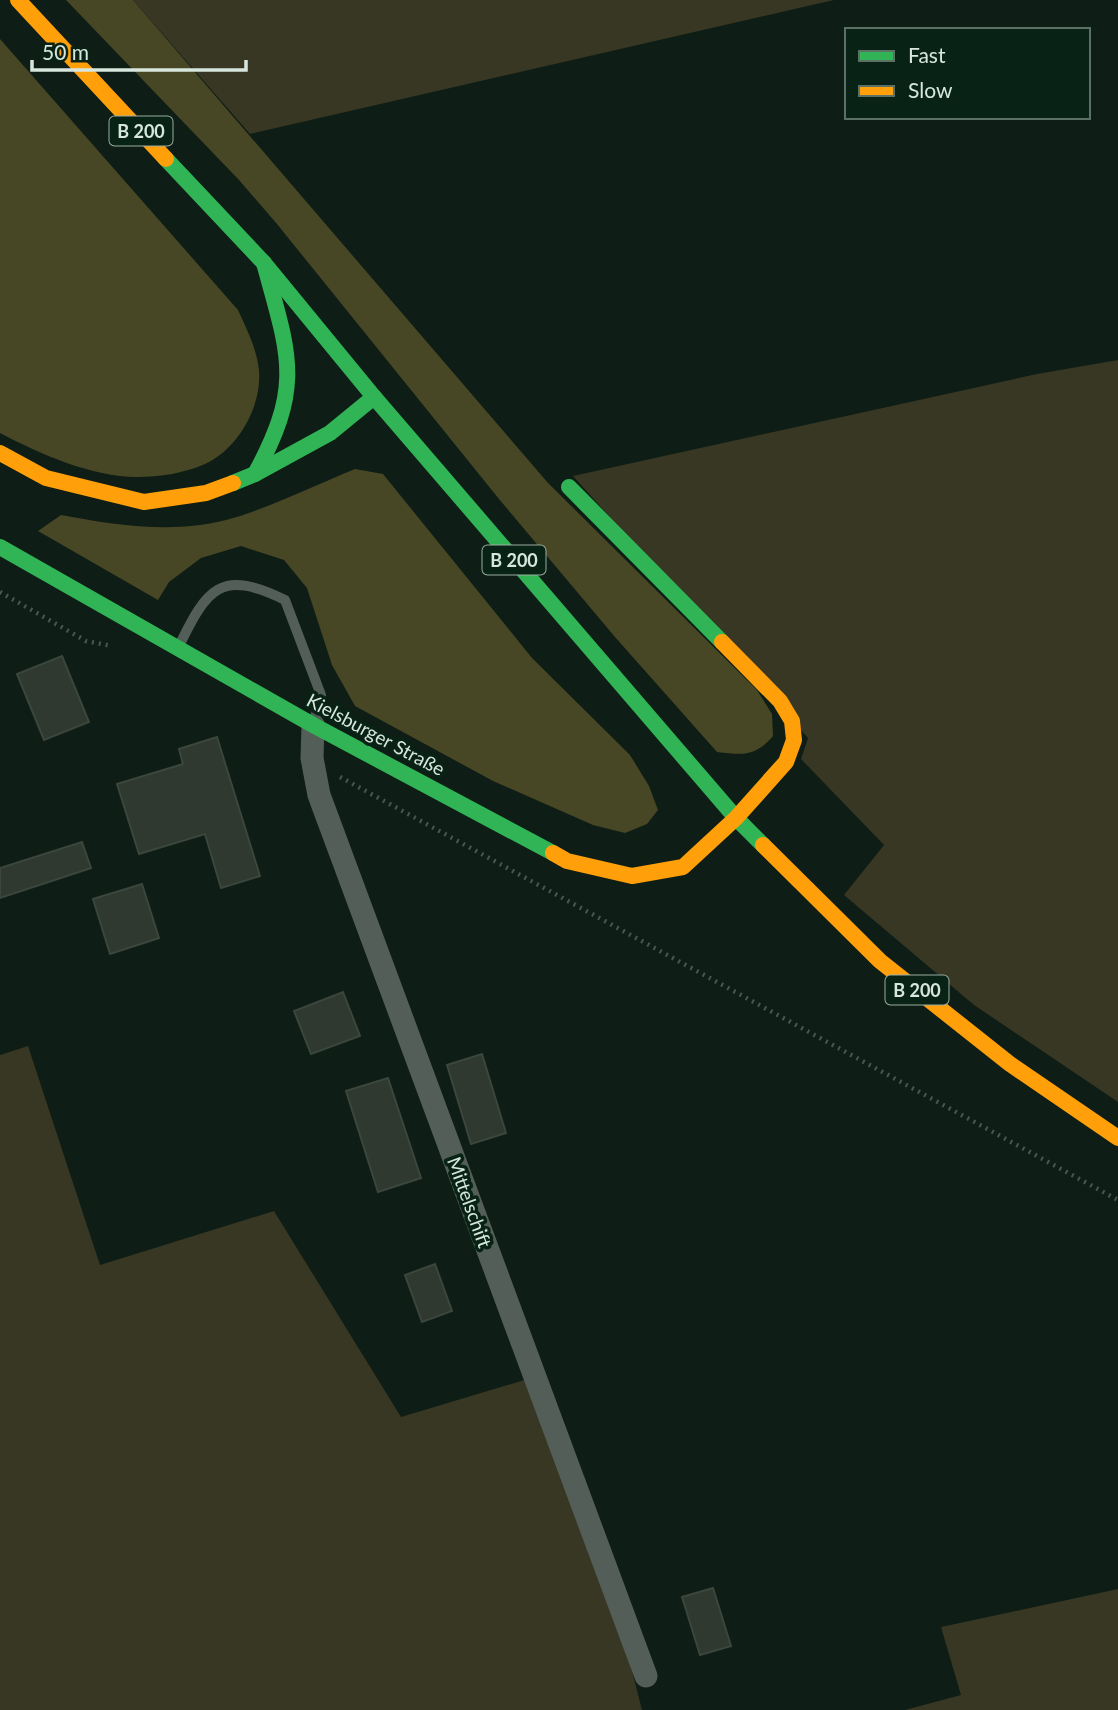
<svg xmlns="http://www.w3.org/2000/svg" width="1118" height="1710" viewBox="0 0 1118 1710" font-family="Lato,sans-serif">
<rect width="100%" height="100%" fill="#0e1d15"/>
<!-- green -->
<g fill="#373723">
<path d="M133 0H834L250 134Z"/>
<path d="M1118 360V1102L974 1005 844 895 884 845 801 759 808 738 573 476 1037 374Z"/>
<path d="M28 1046 100 1265 274 1211 401 1417 531 1378 615 1604 642 1710H0V1055Z"/>
<path d="M1118 1589V1710H905L961 1695 941 1627Z"/>
</g>
<!-- forest -->
<g fill="#484725">
<path d="M66 0H133L548 483 757 690 772 714 773 736C755 757 743 755 717 752L615 637 499 499 277 224 239 180Z"/>
<path d="M0 39 238 310C247 330 257 349 259 371 262 406 238 449 205 464 185 473 160 477 137 477 92 477 40 454 0 433Z"/>
<path d="M355 469 383 474 532 658 630 755 649 786 658 810 647 824 625 833 593 825 493 781 355 706 332 665 307 588 284 560 241 546 201 558 169 582 158 600 38 531 61 515C114 525 173 534 226 520 270 508 313 486 355 469Z"/>
</g>
<!-- building -->
<g fill="#2f392f" stroke="#3b463d" stroke-width="2">
<path d="M62 656 89 722 44 740 17 674Z"/>
<path d="M217 737 260 876 221 888 205 834 139 854 117 784 183 764 179 749Z"/>
<path d="M82 842 91 868 0 898V868Z"/>
<path d="M142 884 159 938 110 954 93 899Z"/>
<path d="M343 992 360 1036 311 1054 294 1011Z"/>
<path d="M482 1054 506 1133 471 1144 447 1065Z"/>
<path d="M388 1078 421 1178 378 1192 346 1091Z"/>
<path d="M435 1264 452 1311 422 1322 405 1275Z"/>
<path d="M713 1588 731 1646 700 1655 682 1597Z"/>
</g>
<g fill="none" stroke-linecap="round" stroke-linejoin="round">
<!-- path -->
<g stroke="#4a5650" stroke-width="4.5" stroke-dasharray="2 5" stroke-linecap="butt">
<path d="M0 592 86 641 112 646"/>
<path d="M340 777 1118 1200"/>
</g>
<!-- lane -->
<path stroke="#535e58" stroke-width="10" d="M179 646C207 589 220 568 285 600L321 695 314 722"/>
<!-- street -->
<path stroke="#535e58" stroke-width="23" d="M313 725 312 758 319 795 646 1676"/>
<!-- fast -->
<g stroke="#30b455" stroke-width="16">
<path d="M166 159 264 263 374 397 736 818 763 845"/>
<path d="M255 474C304 385 289 355 264 263"/>
<path d="M233 483 255 474 330 433 374 397"/>
<path d="M569 487 722 642"/>
<path d="M0 547 313 725 553 853"/>
</g>
<!-- slow -->
<g stroke="#ff9f0a" stroke-width="16">
<path d="M18 0 166 159"/>
<path d="M0 453 46 478 144 502 206 493 233 483"/>
<path d="M763 845 880 961 1010 1064 1118 1138"/>
<path d="M553 853 567 861 632 876 683 867 736 818 786 762 794 740 792 721 780 701 722 642"/>
</g>
</g>
<g text-anchor="middle" dominant-baseline="central" stroke-width="7" stroke-linejoin="round" paint-order="stroke">
<!-- shield labels -->
<g fill="#082315" stroke="#99aca1" stroke-width="2">
<rect x="109.5" y="116.5" width="63" height="29" rx="5"/>
<rect x="482.5" y="545.5" width="63" height="29" rx="5"/>
<rect x="885.5" y="975.5" width="63" height="29" rx="5"/>
</g>
<g font-size="18" font-weight="bold" fill="#d7e7dd">
<text x="141" y="131">B 200</text>
<text x="514" y="560">B 200</text>
<text x="917" y="990">B 200</text>
</g>
<!-- street labels -->
<g font-size="19" fill="#d7e7dd" stroke="#082315">
<text transform="translate(376 734) rotate(28)">Kielsburger Straße</text>
<text transform="translate(470 1202) rotate(70)">Mittelschift</text>
</g>
</g>
<!-- legend -->
<rect x="845" y="28" width="245" height="91" fill="#082315" stroke="#5b7165" stroke-width="2"/>
<rect x="859" y="51" width="35" height="10" fill="#30b455" stroke="#5b7165" stroke-width="2"/>
<text x="908" y="63" font-size="21" fill="#d7e7dd">Fast</text>
<rect x="859" y="86" width="35" height="10" fill="#ff9f0a" stroke="#5b7165" stroke-width="2"/>
<text x="908" y="98" font-size="21" fill="#d7e7dd">Slow</text>
<!-- scale -->
<path d="M32 60v10h214v-10" fill="none" stroke="#d7e7dd" stroke-width="3.5"/>
<text x="42" y="60" font-size="21" fill="#d7e7dd" stroke="#082315" stroke-width="5" paint-order="stroke">50 m</text>
</svg>
